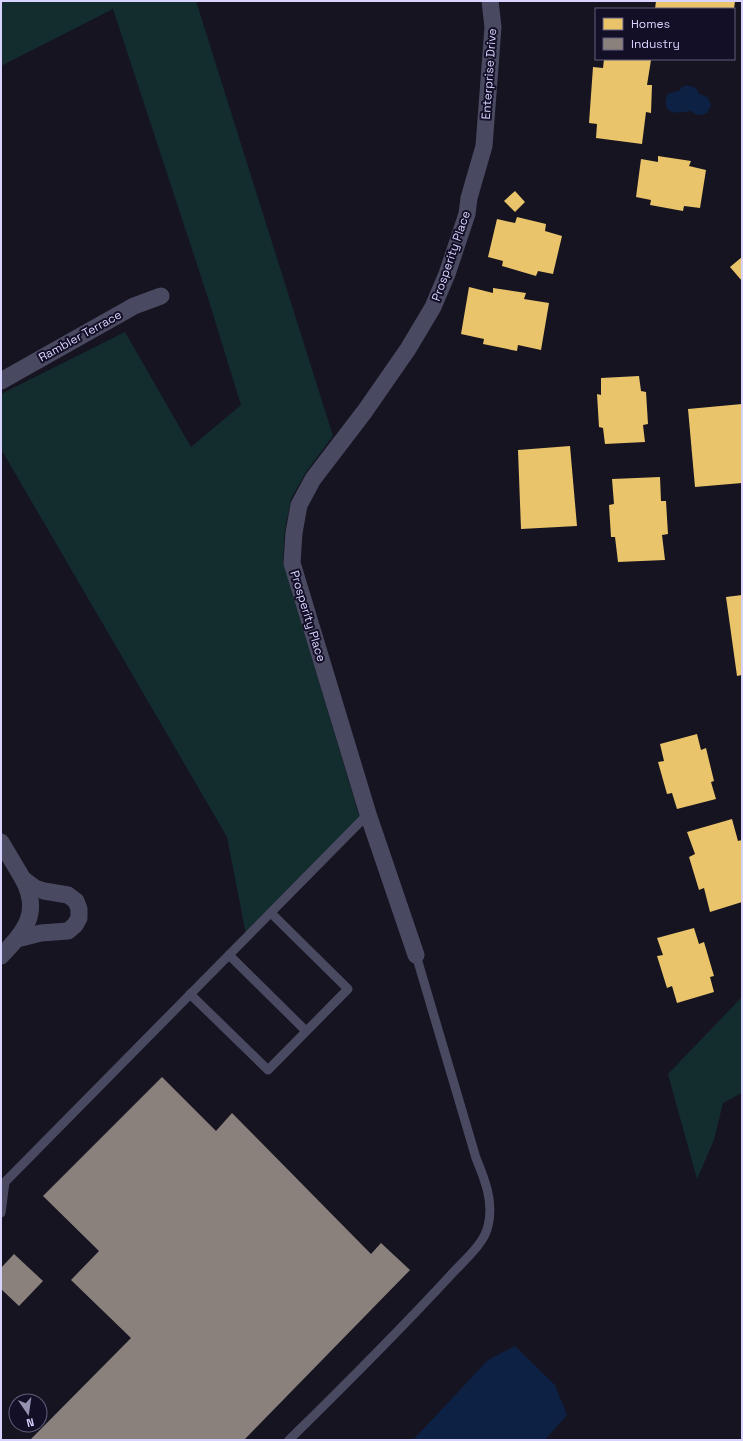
<svg xmlns="http://www.w3.org/2000/svg" width="743" height="1441" viewBox="0 0 743 1441" font-family="'Space Grotesk',sans-serif">
<rect width="100%" height="100%" fill="#161421"/>
<!-- green -->
<g fill="#132c2d">
<path d="M1 1H196L333 436 306 472 291 499 285 530 283 561 360 819 247 940 227 837 1 449V394L125 332 191 447 241 405 208 298 113 9 1 66Z"/>
<path d="M742 997V1093L723 1103 714 1140 697 1179 668 1074Z"/>
</g>
<!-- water -->
<g fill="#0d2144">
<path d="M687 85 696 88 699 94 707 97 710 102 711 106 707 113C701 116 697 116 691 111 682 112 668 116 666 105 665 100 666 97 669 93L679 91 682 87Z"/>
<path d="M515 1346 555 1385 567 1415 545 1440H413L488 1360Z"/>
</g>
<!-- homes -->
<g fill="#e9c46a">
<path d="M656 1H735L734 9H655Z"/>
<path d="M604 59 651 60 647 85H652L651 113 646 112 642 144 596 138 597 124 589 123 593 67 603 68Z"/>
<path d="M658 156 691 161 689 166 706 170 700 208 684 206 683 211 650 205 651 200 636 197 641 159 658 162Z"/>
<path d="M515 191 525 202 515 212 504 201Z"/>
<path d="M517 217 546 224 545 231 562 236 553 274 538 271 536 276 502 266 503 261 488 257 497 219 515 223Z"/>
<path d="M742 257V281L730 267Z"/>
<path d="M469 287 493 293V288L526 293 524 299 549 303 541 350 518 345 517 351 483 344 484 339 461 334Z"/>
<path d="M639 376 641 391 646 392 648 424 643 425 645 442 605 444 603 428 599 427 597 394 601 395V378Z"/>
<path d="M742 404V483L695 487 688 409Z"/>
<path d="M570 446 577 526 521 529 518 450Z"/>
<path d="M660 477 661 501H666L668 534 662 535 665 560 618 562 615 537H611L609 505 614 504 612 479Z"/>
<path d="M742 595V675L737 676 726 597Z"/>
<path d="M697 734 701 750 706 748 714 781 711 782 716 799 677 809 672 793 667 794 658 762 664 761 660 744Z"/>
<path d="M732 819 738 841 742 840V902L710 912 704 888 699 890 689 857 695 854 687 832Z"/>
<path d="M694 928 699 944 704 942 714 976 710 977 714 992 677 1003 672 986 667 988 657 956 663 955 657 938Z"/>
</g>
<!-- industry -->
<g fill="#8a817c">
<path d="M162 1077 216 1131 232 1113 371 1254 381 1243 410 1270 244 1440H30L131 1338 71 1280 99 1251 43 1196Z"/>
<path d="M14 1254 43 1281 19 1306 1 1289V1268Z"/>
</g>
<g fill="none" stroke-linecap="round" stroke-linejoin="round">
<!-- service -->
<g stroke="#4a4962" stroke-width="9">
<path d="M229 955 306 1031"/>
<path d="M190 994 268 1070 348 989 271 913"/>
<path d="M1 1213 5 1182 368 814"/>
<path d="M289 1440C343 1387 397 1333 448 1278 461 1263 484 1245 488 1226 494 1202 485 1180 476 1158L416 955"/>
</g>
<!-- minor -->
<g stroke="#4a4962" stroke-width="17">
<path d="M1 381 134 306 161 296"/>
<path d="M1 842 23 879 35 888 44 891 68 895 76 901 79 909V918L75 925 68 931 41 933 17 939"/>
<path d="M416 955 368 814 292 563 294 533 299 505 313 479 365 411 408 349 433 307 447 274 467 214 469 198 484 146 493 27 490 1"/>
<path d="M1 956C25 931 41 913 23 879"/>
</g>
</g>
<g text-anchor="middle" dominant-baseline="central" stroke-width="4" stroke-linejoin="round" paint-order="stroke">
<!-- street labels -->
<g font-size="12" fill="#d9d4ff" stroke="#130f26">
<text transform="translate(489 74) rotate(-86)">Enterprise Drive</text>
<text transform="translate(451 256) rotate(-71)">Prosperity Place</text>
<text transform="translate(80 336) rotate(-29)">Rambler Terrace</text>
<text transform="translate(308 616) rotate(73)">Prosperity Place</text>
</g>
</g>
<!-- border -->
<rect width="743" height="1441" fill="none" stroke="#d9d4ff" stroke-width="4"/>
<!-- legend -->
<rect x="595" y="8" width="140" height="52" fill="#130f26" stroke="#625e7d"/>
<rect x="603" y="18" width="20" height="12" fill="#e9c46a" stroke="#625e7d"/>
<text x="631" y="28" font-size="12" fill="#d9d4ff">Homes</text>
<rect x="603" y="38" width="20" height="12" fill="#8a817c" stroke="#625e7d"/>
<text x="631" y="48" font-size="12" fill="#d9d4ff">Industry</text>
<!-- north arrow -->
<g transform="translate(28 1413) rotate(167)"><circle r="19" fill="#130f26" stroke="#625e7d"/>
<path d="M0-3L7 15L0 10L-7 15Z" fill="#9591b1"/>
<text y="-6" font-size="11" font-weight="bold" text-anchor="middle" fill="#d9d4ff">N</text>
</g>
</svg>
